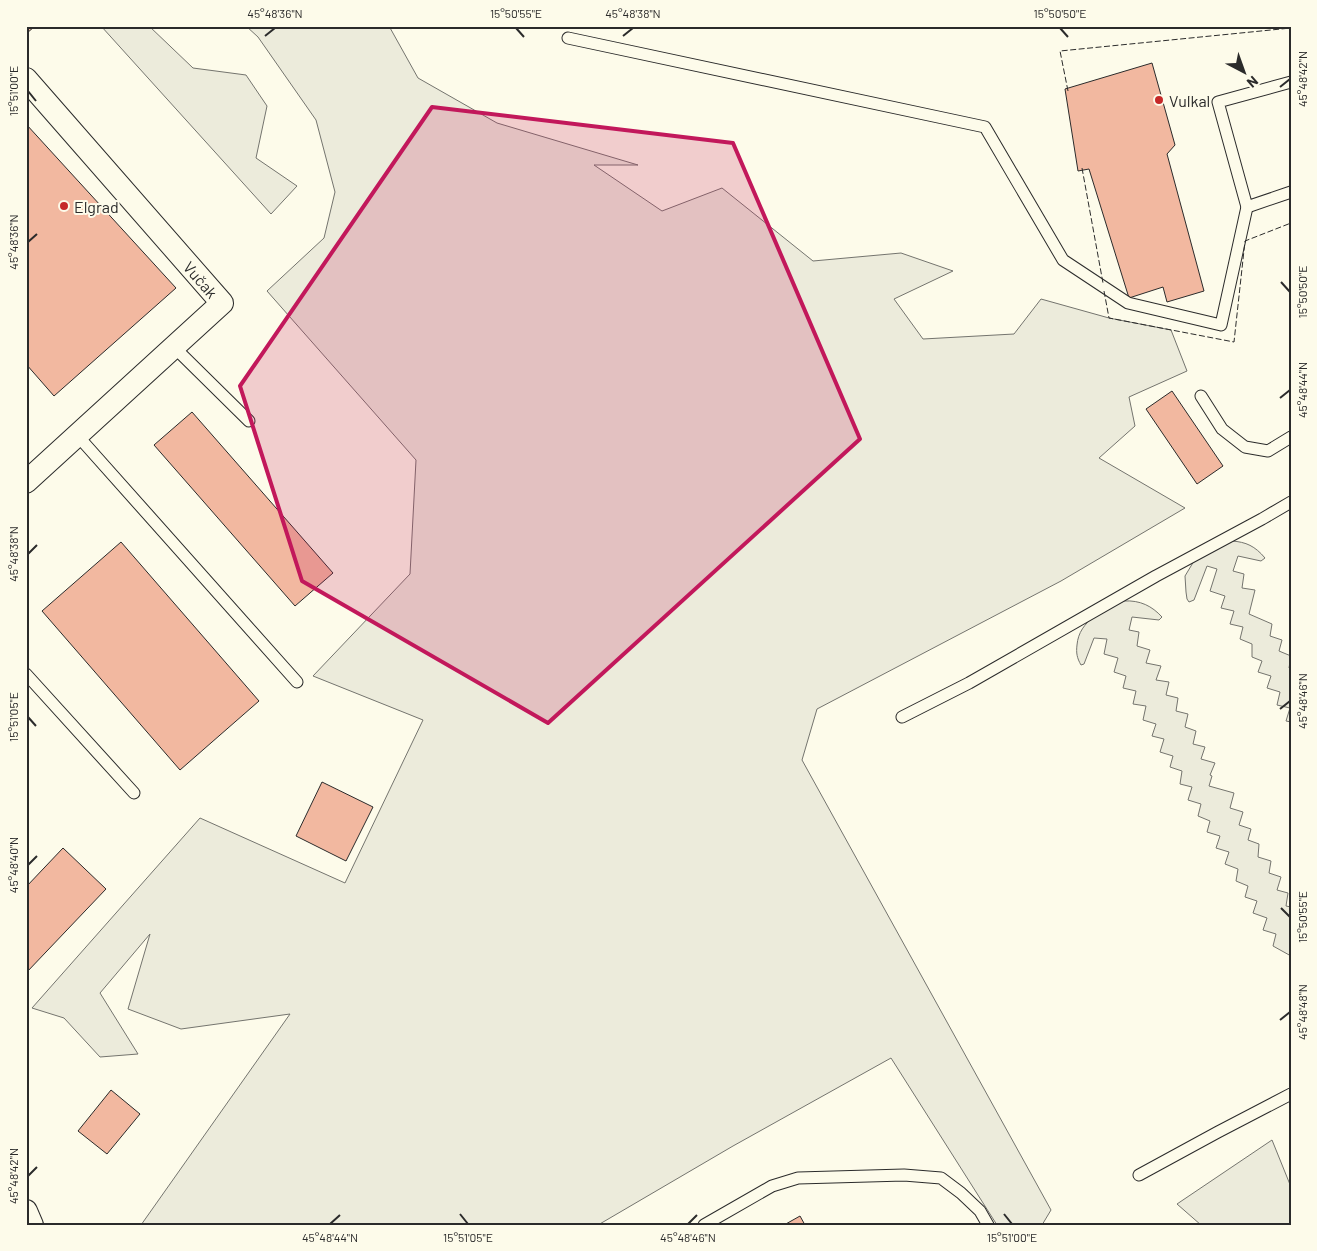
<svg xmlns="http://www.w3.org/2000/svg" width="1317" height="1251" viewBox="0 0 1317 1251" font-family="Barlow,sans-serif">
<rect width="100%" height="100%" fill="#fdfbea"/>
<!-- green -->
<g fill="#ecebdb" stroke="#74746e">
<path d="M101 26H149L193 68 246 75 267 106 256 158 297 186 271 214Z"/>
<path d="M246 26H389L418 78 497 123 638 165H594L662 211 722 188 813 261 901 253 953 271 894 299 923 339 1014 334 1041 299 1109 318 1171 330 1187 371 1129 397 1135 426 1099 458 1185 508 1061 581 817 709 802 760 1051 1210 1042 1225H997L891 1058 733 1146 598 1225H141L290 1014 181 1029 128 1009 150 934 100 993 138 1054 100 1057 64 1018 32 1008 200 818 345 883 423 720 313 676 410 574 416 460 267 291 324 238 335 192 316 120 258 37Z"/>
<path d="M1232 541C1246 542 1255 546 1265 558L1261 561 1238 556 1233 571 1244 574 1242 588 1255 590 1249 614 1272 624 1270 636 1282 640 1279 651 1291 656 1289 668 1291 669V722L1286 721 1290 708 1277 705 1280 692 1267 688 1271 676 1258 672 1262 661 1252 657V644L1240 639 1243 627 1230 624 1234 611 1221 608 1225 596 1210 591 1217 569 1207 566 1194 600 1189 602 1187 599 1186 592 1185 576 1194 561Z"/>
<path d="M1124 601C1140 600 1152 606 1162 617L1159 620 1132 617 1129 630 1139 632 1137 646 1150 650 1146 663 1161 666 1156 680 1169 682 1166 695 1178 698 1176 711 1188 714 1185 727 1196 731 1193 744 1205 747 1201 759 1215 763 1210 775 1212 776 1209 786 1234 793 1230 808 1243 812 1239 825 1251 829 1248 840 1259 844 1258 857 1271 861 1269 873 1281 877 1277 890 1288 893 1286 906 1291 907V956L1273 946 1276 934 1263 930 1267 918 1253 913 1257 901 1245 897 1248 886 1236 881 1238 869 1225 864 1229 852 1216 848 1220 836 1207 832 1210 821 1198 816 1201 804 1188 800 1192 787 1180 784 1182 771 1170 767 1173 756 1160 752 1164 739 1152 736 1156 724 1143 720 1146 706 1133 704 1136 691 1123 688 1126 676 1114 672 1118 658 1104 654 1107 639 1094 638 1084 664 1081 665C1077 658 1076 653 1077 645 1079 620 1104 610 1124 601Z"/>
<path d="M1272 1140 1291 1187V1225H1201L1177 1204Z"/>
</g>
<!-- building -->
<g fill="#f2b8a0" stroke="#2b2b2b">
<path d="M26 26H35L26 34Z"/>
<path d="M1152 63 1175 145 1167 154 1204 291 1167 302 1163 287 1129 298 1089 169 1078 171 1065 89Z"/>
<path d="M26 124 176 288 54 396 26 364Z"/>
<path d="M1172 391 1223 466 1197 484 1146 409Z"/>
<path d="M192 412 333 573 295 606 154 445Z"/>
<path d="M121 542 259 701 180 770 42 611Z"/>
<path d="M322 782 373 807 346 861 296 836Z"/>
<path d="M63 848 106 889 26 973V887Z"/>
<path d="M111 1090 140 1114 107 1154 78 1131Z"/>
<path d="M800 1216 805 1225H784Z"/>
</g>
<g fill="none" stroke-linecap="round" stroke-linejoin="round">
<!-- service casing -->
<g stroke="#2b2b2b" stroke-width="13">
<g id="service">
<path d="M568 38 985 127 1063 260 1128 303 1221 325 1247 207"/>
<path d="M1291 82 1218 102 1247 207 1291 192"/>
<path d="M174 347 249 421"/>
<path d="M1201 396 1222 429 1245 447 1268 451 1291 437"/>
<path d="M77 435 297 682"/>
<path d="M26 674 134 793"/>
<path d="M902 717 969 683 1156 576 1262 519 1291 502"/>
<path d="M1139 1175 1218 1132 1291 1094"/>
<path d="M704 1225 772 1186 798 1178 904 1175 941 1178 961 1193 980 1211 988 1225"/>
</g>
</g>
<!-- minor casing -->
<g stroke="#2b2b2b" stroke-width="24">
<g id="minor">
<path id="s1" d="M26 79 222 303 26 482"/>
<path d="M26 1211 32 1225"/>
</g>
</g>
<!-- service -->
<use href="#service" stroke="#fdfbea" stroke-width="11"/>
<!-- minor -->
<use href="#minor" stroke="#fdfbea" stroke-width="22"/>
<!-- fence -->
<g stroke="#2b2b2b" stroke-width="1" stroke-dasharray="6 2.5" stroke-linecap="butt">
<path d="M1068 91 1060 51 1291 28"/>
<path d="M1082 168 1103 283"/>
<path d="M1104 291 1109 318 1234 342 1245 241 1291 223"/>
</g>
</g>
<!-- marked area -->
<path fill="#c2185b" fill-opacity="0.2" stroke="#c2185b" stroke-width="4" stroke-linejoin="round" d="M432 107 733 143 860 439 548 723 302 581 240 386Z"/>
<!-- ticks -->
<path fill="none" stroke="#2b2b2b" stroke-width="2" d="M516 28 524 37M1060 28 1068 37M265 36 275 28M623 36 633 28M1280 87 1290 79M28 91 36 101M28 242 37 234M1281 282 1290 292M1280 398 1290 390M28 554 37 545M1280 709 1290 701M28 717 36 726M28 865 37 856M1281 908 1290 917M1280 1020 1290 1012M28 1176 37 1167M460 1214 468 1224M1004 1214 1012 1224M330 1224 340 1215M688 1224 697 1215"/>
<!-- markers -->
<g fill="#c62828" stroke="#fdfbea" stroke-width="2">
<circle cx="1159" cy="100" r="5"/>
<circle cx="64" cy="206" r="5"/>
</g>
<g text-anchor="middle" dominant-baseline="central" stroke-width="4" stroke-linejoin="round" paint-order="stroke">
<!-- poi labels -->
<g font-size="16" fill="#2b2b2b" stroke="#fdfbea" text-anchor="start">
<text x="1169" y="100">Vulkal</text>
<text x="74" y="206">Elgrad</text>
</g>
<!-- street labels -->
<g font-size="16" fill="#2b2b2b" stroke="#fdfbea">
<text stroke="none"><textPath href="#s1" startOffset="266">Vučak</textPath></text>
</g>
</g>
<!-- border -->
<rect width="1317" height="1251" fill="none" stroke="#fdfbea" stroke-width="55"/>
<!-- north arrow -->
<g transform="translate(1244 72) rotate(139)" stroke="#fdfbea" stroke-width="4" paint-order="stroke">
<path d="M0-4L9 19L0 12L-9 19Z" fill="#2b2b2b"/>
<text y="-8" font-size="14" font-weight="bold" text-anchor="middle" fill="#2b2b2b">N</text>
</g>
<rect x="28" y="28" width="1262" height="1196" fill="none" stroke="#2b2b2b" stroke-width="2"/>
<g font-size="12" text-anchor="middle" fill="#2b2b2b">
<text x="275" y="18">45°48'36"N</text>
<text x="516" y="18">15°50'55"E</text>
<text x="633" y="18">45°48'38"N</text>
<text x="1060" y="18">15°50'50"E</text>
<text transform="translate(1303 79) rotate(-90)" y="4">45°48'42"N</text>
<text transform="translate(14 91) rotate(-90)" y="4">15°51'00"E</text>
<text transform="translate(14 242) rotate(-90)" y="4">45°48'36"N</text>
<text transform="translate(1303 292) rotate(-90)" y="4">15°50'50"E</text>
<text transform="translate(1303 390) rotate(-90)" y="4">45°48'44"N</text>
<text transform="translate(14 554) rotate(-90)" y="4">45°48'38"N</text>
<text transform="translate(1303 701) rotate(-90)" y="4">45°48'46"N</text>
<text transform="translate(14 717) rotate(-90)" y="4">15°51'05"E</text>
<text transform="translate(14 865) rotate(-90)" y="4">45°48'40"N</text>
<text transform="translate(1303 917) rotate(-90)" y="4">15°50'55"E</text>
<text transform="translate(1303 1012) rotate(-90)" y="4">45°48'48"N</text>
<text transform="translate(14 1176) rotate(-90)" y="4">45°48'42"N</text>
<text x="330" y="1242">45°48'44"N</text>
<text x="468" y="1242">15°51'05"E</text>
<text x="688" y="1242">45°48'46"N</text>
<text x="1012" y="1242">15°51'00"E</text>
</g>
</svg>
